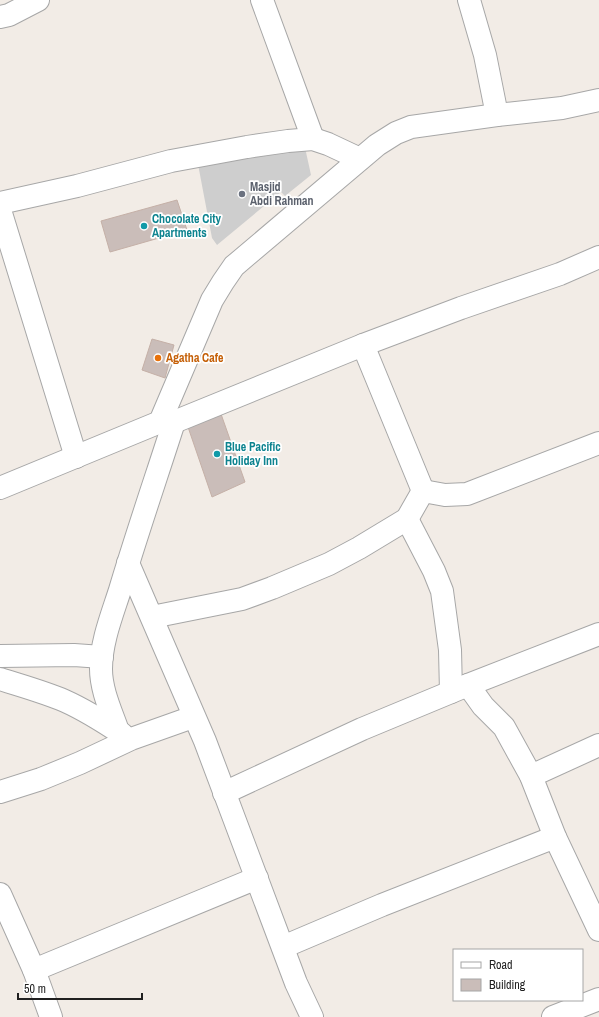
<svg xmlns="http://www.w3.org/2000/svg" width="599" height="1017" viewBox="0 0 599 1017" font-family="'Archivo Narrow',sans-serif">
<rect width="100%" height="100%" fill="#f2ece6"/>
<!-- religious -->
<path fill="#cecece" d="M304 143 311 175 285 196 281 192 217 245 212 238 197 159Z"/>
<!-- building -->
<g fill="#cabdb9" stroke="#c5b0a7">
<path d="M177 200 187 230 110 252 101 221Z"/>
<path d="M152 339 174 345 165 378 142 370Z"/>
<path d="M221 414 245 482 212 497 188 427Z"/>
</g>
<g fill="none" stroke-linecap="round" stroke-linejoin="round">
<!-- minor casing -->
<g stroke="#a7a7a7" stroke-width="24">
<g id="minor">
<path d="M262 0 313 139"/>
<path d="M469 0 485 55 497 115"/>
<path d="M0 17 9 15 38 0"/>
<path d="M0 203 77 186 171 161 247 147 288 141 313 139 328 144 360 159"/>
<path d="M0 210 76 457"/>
<path d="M363 345 423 491"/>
<path d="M174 422 363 345 461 308 560 274 599 257"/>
<path d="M0 488 160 422 212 300 223 282 234 266 377 145 396 133 411 127 497 115 562 108 599 100"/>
<path d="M423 491 445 495 467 494 599 443"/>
<path d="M407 519 434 571 442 591 450 650 451 692"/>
<path d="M128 563 205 741 296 983 312 1017"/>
<path d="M152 617 242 599 272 588 329 564 359 548 407 519 423 491"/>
<path d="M0 656 74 655 102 657"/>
<path d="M0 679C22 686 44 692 65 701 85 710 104 722 122 734"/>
<path d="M468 685 483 706 504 727 531 776 555 837 599 930"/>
<path d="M118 731C111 711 101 690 101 669 101 642 112 615 120 590 137 533 156 478 174 422H160"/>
<path d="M531 776 599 745"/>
<path d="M0 792 41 779 80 763 131 739 193 717"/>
<path d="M224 793 362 729 468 685 599 634"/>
<path d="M0 894 34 970 51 1017"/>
<path d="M283 947 382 905 555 837"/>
<path d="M34 970 257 878"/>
<path d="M553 1017 599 999"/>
</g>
</g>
<!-- minor -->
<use href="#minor" stroke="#fff" stroke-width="22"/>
</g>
<!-- markers -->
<circle fill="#6b7280" stroke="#fff" stroke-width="1.5" cx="242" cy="194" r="4"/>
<g fill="#0f9aa8" stroke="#fff" stroke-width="1.5">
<circle cx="144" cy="226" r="4"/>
<circle cx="217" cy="454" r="4"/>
</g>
<circle fill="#e8710a" stroke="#fff" stroke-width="1.5" cx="158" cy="358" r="4"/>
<g text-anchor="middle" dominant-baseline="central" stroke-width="3.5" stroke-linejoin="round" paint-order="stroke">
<!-- worship labels -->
<g font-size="12" font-weight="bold" fill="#5b616d" stroke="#fff" text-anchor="start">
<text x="250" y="187">Masjid<tspan x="250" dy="14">Abdi Rahman</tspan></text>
</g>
<!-- culture labels -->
<g font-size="12" font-weight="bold" fill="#0d838f" stroke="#fff" text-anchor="start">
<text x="152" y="219">Chocolate City<tspan x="152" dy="14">Apartments</tspan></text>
<text x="225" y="447">Blue Pacific<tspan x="225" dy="14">Holiday Inn</tspan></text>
</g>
<!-- food labels -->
<g font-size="12" font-weight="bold" fill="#c56008" stroke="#fff" text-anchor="start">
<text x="166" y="358">Agatha Cafe</text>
</g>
</g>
<!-- legend -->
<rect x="453" y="949" width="130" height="52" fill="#ffffff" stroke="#a6a6a6"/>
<rect x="461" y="962" width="20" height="6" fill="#ffffff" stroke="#a6a6a6"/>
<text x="489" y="969" font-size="12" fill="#202020">Road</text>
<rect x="461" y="979" width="20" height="12" fill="#cabdb9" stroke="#a6a6a6"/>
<text x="489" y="989" font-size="12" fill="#202020">Building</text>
<!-- scale -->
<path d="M18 993v6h124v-6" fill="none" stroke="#202020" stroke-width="2"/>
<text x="24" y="993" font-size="12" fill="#202020" stroke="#ffffff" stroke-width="3" paint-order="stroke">50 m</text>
</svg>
